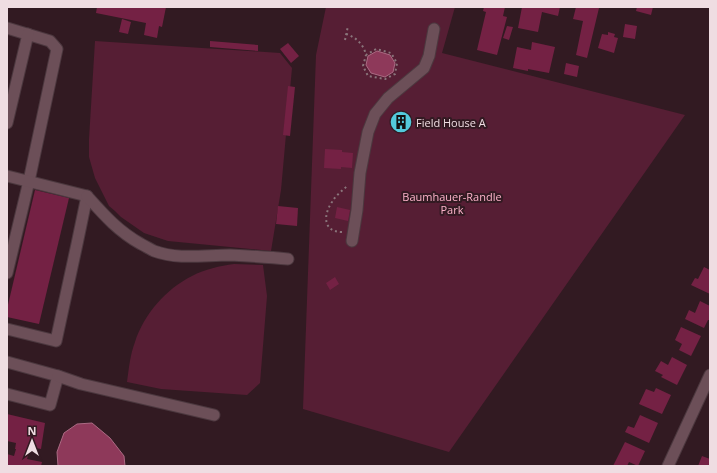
<svg xmlns="http://www.w3.org/2000/svg" width="717" height="473" viewBox="0 0 717 473" font-family="'Open Sans',sans-serif">
<rect width="100%" height="100%" fill="#321a22"/>
<!-- green -->
<g fill="#561e34">
<path d="M326 7H455L442 53 685 115 449 452 303 409 316 55Z"/>
<path d="M95 41 280 53 292 68 281 190 271 251 168 241 144 233 121 217 115 211 109 206 95 178 89 157V139Z"/>
<path d="M234 264 263 265 267 296 260 383 247 395 161 389 127 382C129 368 130 355 135 342 144 314 166 289 192 276 205 269 220 266 234 264Z"/>
</g>
<!-- water -->
<g fill="#8e395a" stroke="#ab6a83">
<path d="M377 51 390 55 395 63 393 72 385 77 371 73 366 65 368 56Z"/>
<path d="M92 423 110 438 124 456 125 466H58L57 452 64 433 77 424Z"/>
</g>
<!-- building -->
<g fill="#742144">
<path d="M97 7H166L162 27 159 26 157 38 144 35 146 23 96 13Z"/>
<path d="M484 7H505L503 16 507 17 497 55 477 50 486 12 483 11Z"/>
<path d="M522 7H560L558 16 542 12 538 32 518 28Z"/>
<path d="M576 7H593L599 8 587 58 576 55 583 21 573 19Z"/>
<path d="M637 7H653L651 15 636 11Z"/>
<path d="M122 19 131 22 128 34 119 32Z"/>
<path d="M625 24 637 26 635 39 623 37Z"/>
<path d="M507 26 513 27 509 40 503 38Z"/>
<path d="M608 32 615 34 614 37 618 38 614 53 598 48 602 34 608 35Z"/>
<path d="M210 41 258 45V51L210 47Z"/>
<path d="M532 42 555 47 549 73 528 69V71L513 68 517 47 531 50Z"/>
<path d="M288 43 299 56 291 63 280 49Z"/>
<path d="M566 63 579 66 577 77 564 74Z"/>
<path d="M288 86 295 87 290 136 283 135Z"/>
<path d="M404 115 408 123 398 129 394 121Z"/>
<path d="M325 149 342 150V152L353 153 352 168 341 167V169L324 168Z"/>
<path d="M35 190 69 198 39 324 7 317V309Z"/>
<path d="M278 206 298 208 297 226 276 224Z"/>
<path d="M337 207 350 210 348 221 335 218Z"/>
<path d="M704 267 710 270V294L691 285 695 278 698 279Z"/>
<path d="M335 277 339 284 330 290 326 283Z"/>
<path d="M700 301 710 306V320H708L704 328 685 319 689 310 695 313Z"/>
<path d="M681 327 701 336 691 356 679 350 682 344 675 340Z"/>
<path d="M672 357 687 365 677 385 661 377 663 375 655 371 661 361 668 365Z"/>
<path d="M656 388 671 395 662 414 639 404 646 389 654 392Z"/>
<path d="M7 414 45 423 41 449 31 447 30 452H29L27 459 42 462 41 466H7V454L14 456 16 449H15L16 443 7 441Z"/>
<path d="M640 415 658 423 649 443 625 432 628 426 634 428Z"/>
<path d="M625 442 645 451 638 466 629 462 627 466H613Z"/>
<path d="M702 456 710 459V466H698Z"/>
</g>
<g fill="none" stroke-linecap="round" stroke-linejoin="round">
<!-- minor casing -->
<g stroke="#4c383f" stroke-width="13">
<g id="minor">
<path d="M7 28 50 41 57 49 29 181 7 273"/>
<path d="M7 123 28 34"/>
<path d="M7 176 87 196 77 244 56 341 7 329"/>
<path d="M87 196C104 215 118 231 141 244 145 246 150 249 154 251 178 260 205 255 230 255 249 256 268 257 288 259"/>
<path d="M352 241 357 210 360 173 368 132 375 114 388 98 424 68 429 56 434 29"/>
<path d="M7 362 58 376 50 405 7 394"/>
<path d="M58 376 81 384 214 415"/>
<path d="M668 466 710 375"/>
</g>
</g>
<!-- path -->
<g stroke="#8a757b" stroke-width="2" stroke-dasharray="2 3" stroke-linecap="butt">
<path d="M346 34C356 37 364 45 366 55L376 49 391 53 397 63 395 74 385 79 368 76 363 66 366 55"/>
<path d="M345 40 348 26"/>
<path d="M342 232C323 232 323 215 332 202 335 196 342 191 347 186"/>
</g>
<!-- minor -->
<use href="#minor" stroke="#6c4f58" stroke-width="11"/>
</g>
<!-- icons -->
<defs>
<g id="building-disc" transform="scale(1.15)"><circle r="9.5" fill="#53cadc" stroke="#321a22"/><path d="M-4-6H4V6H1V3H-1V6H-4ZM-2.5-4.3h1.7v1.8h-1.7ZM.8-4.3h1.7v1.8H.8ZM-2.5-1h1.7V.8h-1.7ZM.8-1h1.7V.8H.8Z" fill="#111"/></g>
</defs>
<g fill-rule="evenodd">
<use href="#building-disc" x="401" y="122"/>
</g>
<g text-anchor="middle" dominant-baseline="central" stroke-width="4" stroke-linejoin="round" paint-order="stroke">
<!-- poi labels -->
<g font-size="11" fill="#efdde2" stroke="#321a22" text-anchor="start">
<text x="416" y="122">Field House A</text>
</g>
<!-- park labels -->
<g font-size="11" fill="#fdb3ca" stroke="#321a22">
<text x="452" y="196">Baumhauer-Randle<tspan x="452" dy="13">Park</tspan></text>
</g>
</g>
<!-- border -->
<rect width="717" height="473" fill="none" stroke="#efdde2" stroke-width="16"/>
<!-- north arrow -->
<g transform="translate(32 441)" stroke="#321a22" stroke-width="3" paint-order="stroke">
<path d="M0-3L7 15L0 10L-7 15Z" fill="#efdde2"/>
<text y="-6" font-size="11" font-weight="bold" text-anchor="middle" fill="#efdde2">N</text>
</g>
</svg>
